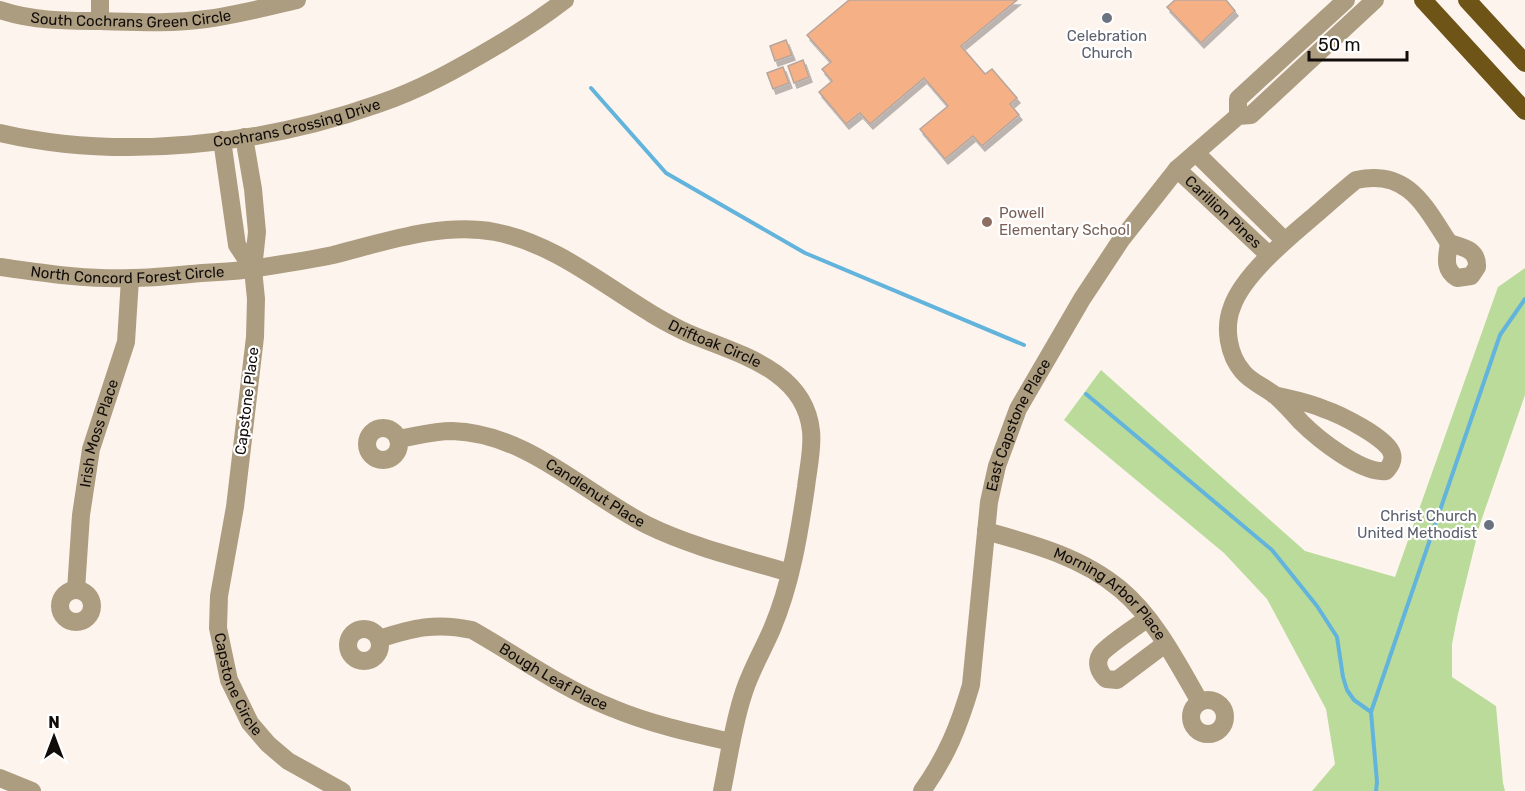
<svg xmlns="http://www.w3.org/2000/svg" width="1525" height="791" viewBox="0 0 1525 791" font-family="Rubik,sans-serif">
<defs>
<filter id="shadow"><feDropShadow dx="3" dy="5" stdDeviation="0" flood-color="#0004"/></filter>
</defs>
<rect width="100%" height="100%" fill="#fef4ee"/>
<!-- green -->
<path fill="#bbdb9b" d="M1525 268V395L1480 524 1458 614 1452 644V677L1496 706 1503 783 1505 791H1312L1335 764 1326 709 1267 599 1224 553 1064 420 1101 370 1305 551 1395 577 1498 287Z"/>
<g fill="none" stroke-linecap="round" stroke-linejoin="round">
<!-- stream -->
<g stroke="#63b4dc" stroke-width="4">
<path d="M591 88 666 173 805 253 1024 345"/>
<path d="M1086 394 1272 550 1317 606 1337 637 1343 677 1347 690 1354 700 1371 712 1377 782 1376 791"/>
<path d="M1371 712 1500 335 1525 299"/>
</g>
</g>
<!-- building -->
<g fill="#f5b086" stroke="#b6a69d" stroke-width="1.5" filter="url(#shadow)">
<path d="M849 0H1017L961 46 985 74 992 69 1017 98 1010 104 1019 115 982 146 973 136 945 159 920 129 948 106 924 78 870 124 860 113 846 124 819 92 832 81 822 69 831 62 807 35Z"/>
<path d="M1175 0H1226L1235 11 1201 43 1167 7Z"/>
<path d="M786 40 792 55 775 61 770 46Z"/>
<path d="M803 60 809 77 794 83 788 66Z"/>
<path d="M783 67 789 83 773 89 767 73Z"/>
</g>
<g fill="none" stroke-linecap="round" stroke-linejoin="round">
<!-- minor -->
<g stroke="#ac9d80" stroke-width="18">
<path id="s1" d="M0 10C33 21 66 21 100 21 136 22 171 24 206 19 237 15 267 7 297 0"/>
<path d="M100 21V0"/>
<path d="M1238 116V99L1346 0"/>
<path id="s2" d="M0 133C121 161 262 145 378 104 420 90 459 68 496 46 520 32 543 17 565 0"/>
<path id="s3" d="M244 137 253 189 257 232 253 269 256 299 255 337 235 507 219 596 218 628 229 680 250 723 268 744 288 761 342 791"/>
<path d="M222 140 237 245 253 269"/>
<path d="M1196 153 1285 241"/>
<path id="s4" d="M1177 169 1269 255"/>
<path d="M1449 243C1462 247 1478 249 1477 267L1471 276 1457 278C1443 269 1447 257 1449 243Z"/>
<path id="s5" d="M0 267C44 273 88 280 132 278 155 278 179 275 202 273 221 272 240 271 258 268 283 264 309 260 333 255 385 242 441 222 495 232 568 246 624 305 690 334 738 354 805 370 811 431 813 449 808 469 806 487 799 535 791 584 772 629 763 650 751 670 744 692 733 724 729 758 722 791"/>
<path d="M1274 395C1291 399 1308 402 1324 409 1339 414 1388 438 1392 454 1394 461 1390 466 1386 471 1362 474 1318 439 1301 422 1293 413 1285 404 1276 396 1265 387 1251 382 1243 372 1228 355 1224 327 1232 307 1243 275 1288 238 1314 216 1328 204 1341 192 1356 180 1408 169 1424 205 1449 243"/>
<circle cx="383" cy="444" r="16"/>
<path id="s6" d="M398 439C416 436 434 431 452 431 527 433 584 493 647 525 692 547 743 559 790 573"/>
<path id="s7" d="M986 531C1033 544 1082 557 1120 589 1155 618 1178 664 1200 702"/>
<circle cx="76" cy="606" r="16"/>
<path id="s8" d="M76 590 81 515 91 449 126 342 130 279"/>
<path d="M1147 619C1138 625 1106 647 1101 654 1095 663 1099 672 1106 679L1117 680 1165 644"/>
<circle cx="364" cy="645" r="16"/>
<path id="s9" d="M379 639C413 628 436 622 472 630 518 656 563 689 612 708 650 724 691 733 731 742"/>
<circle cx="1208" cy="717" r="17"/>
<path d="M0 778 32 791"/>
<path id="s10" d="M922 791C947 756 959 726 971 685L989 502 997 466 1018 409 1082 299 1121 240 1177 169 1238 116 1251 115 1375 0"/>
</g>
<!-- major -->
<g stroke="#6f5417" stroke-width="18">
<path d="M1423 0 1525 111"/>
<path d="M1467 0 1525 63"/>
</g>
</g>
<!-- markers -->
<g fill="#6b7280" stroke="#fff" stroke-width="2">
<circle cx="1107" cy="18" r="6"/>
<circle cx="1489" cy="525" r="6"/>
</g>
<circle fill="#8d6e63" stroke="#fff" stroke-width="2" cx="987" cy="222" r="6"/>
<g text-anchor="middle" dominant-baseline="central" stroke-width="4.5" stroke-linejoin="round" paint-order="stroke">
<!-- street labels -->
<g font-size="15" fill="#110c09" stroke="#fff">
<text stroke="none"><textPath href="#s1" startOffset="132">South Cochrans Green Circle</textPath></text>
<text stroke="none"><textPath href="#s2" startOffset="300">Cochrans Crossing Drive</textPath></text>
<text stroke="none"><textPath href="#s4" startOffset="63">Carillion Pines</textPath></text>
<text stroke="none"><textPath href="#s5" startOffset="128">North Concord Forest Circle</textPath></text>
<text stroke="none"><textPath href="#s5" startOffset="748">Driftoak Circle</textPath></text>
<text transform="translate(247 401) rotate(-83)">Capstone Place</text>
<text stroke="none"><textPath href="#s10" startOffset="384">East Capstone Place</textPath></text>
<text stroke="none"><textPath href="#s8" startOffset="159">Irish Moss Place</textPath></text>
<text stroke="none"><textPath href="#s6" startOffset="213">Candlenut Place</textPath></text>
<text stroke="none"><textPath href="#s7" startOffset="142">Morning Arbor Place</textPath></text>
<text stroke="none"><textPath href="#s9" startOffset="189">Bough Leaf Place</textPath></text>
<text stroke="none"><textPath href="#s3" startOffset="555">Capstone Circle</textPath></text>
</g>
<!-- worship labels -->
<g font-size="15" fill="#5b616d" stroke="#fff">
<text x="1107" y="36">Celebration<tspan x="1107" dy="17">Church</tspan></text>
<text x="1477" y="516" text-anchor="end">Christ Church<tspan x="1477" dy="17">United Methodist</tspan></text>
</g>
<!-- education labels -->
<g font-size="15" fill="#785e54" stroke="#fff" text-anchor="start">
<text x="999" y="213">Powell<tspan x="999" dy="17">Elementary School</tspan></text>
</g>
</g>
<!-- north arrow -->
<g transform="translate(54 737)" stroke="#ffffff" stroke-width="4.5" paint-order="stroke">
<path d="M0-4.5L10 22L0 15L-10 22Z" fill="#110c09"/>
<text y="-9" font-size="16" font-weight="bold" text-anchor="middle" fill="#110c09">N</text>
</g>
<!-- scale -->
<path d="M1309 51v9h98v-9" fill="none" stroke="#110c09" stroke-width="3"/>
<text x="1318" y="51" font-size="18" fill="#110c09" stroke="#ffffff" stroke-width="4.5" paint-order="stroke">50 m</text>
</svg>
